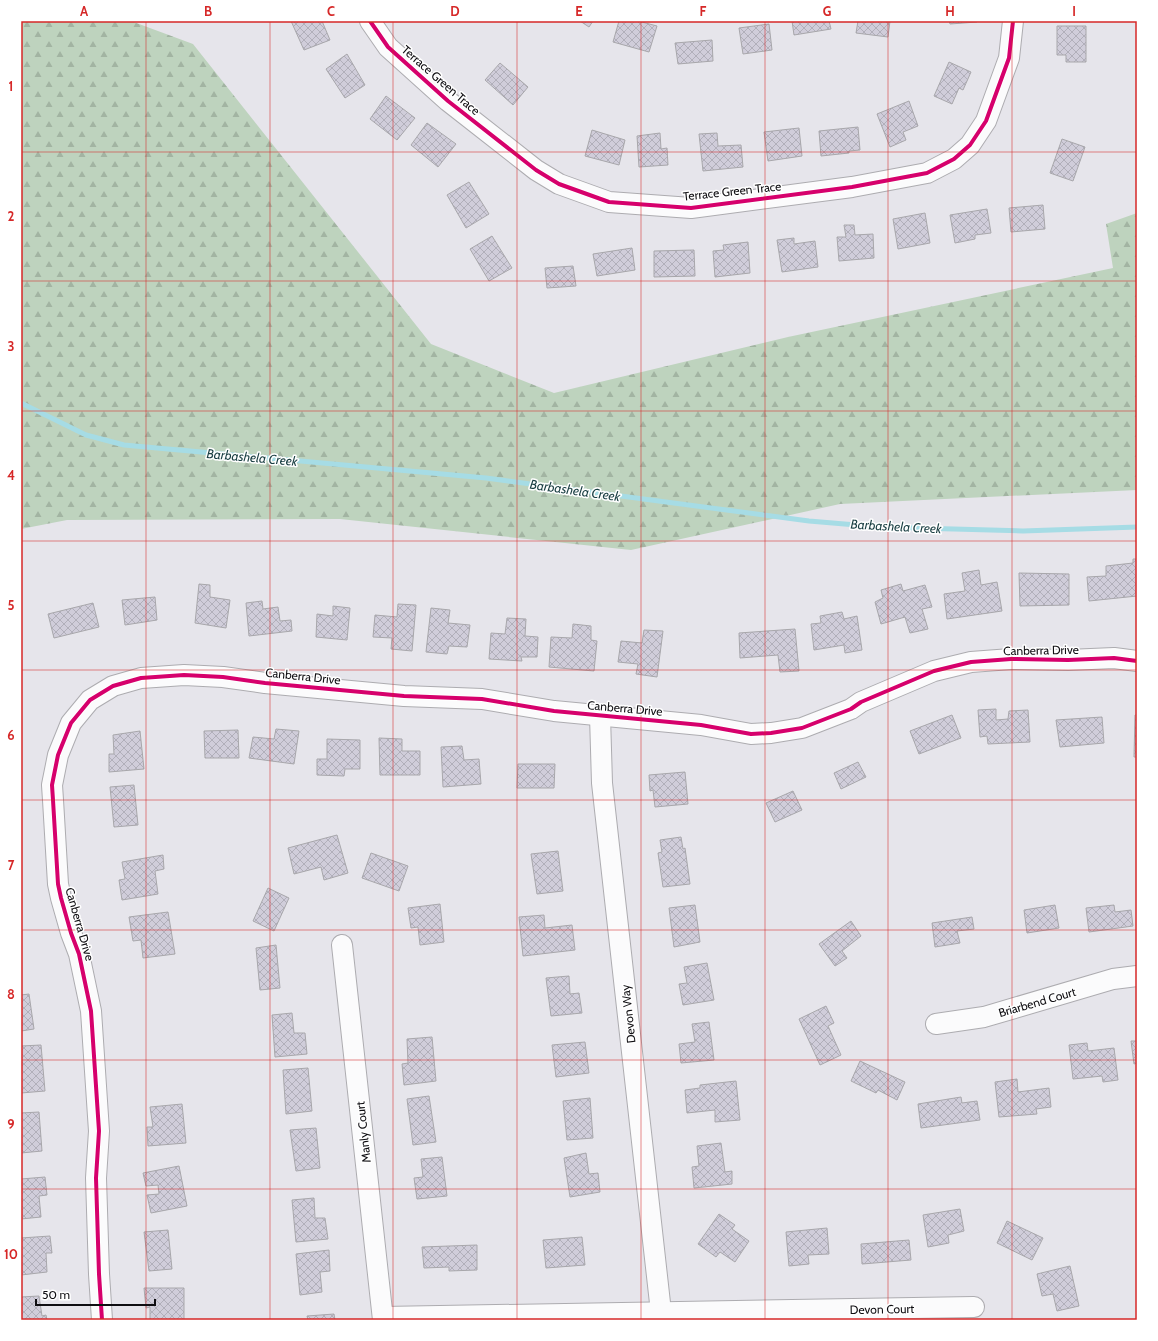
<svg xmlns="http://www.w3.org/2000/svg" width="1158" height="1341" viewBox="0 0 1158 1341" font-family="Cabin,sans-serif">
<defs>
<pattern id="forest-firs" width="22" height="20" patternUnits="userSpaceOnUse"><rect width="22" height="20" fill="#bed3be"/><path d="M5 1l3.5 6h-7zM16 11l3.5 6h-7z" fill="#a2b4a2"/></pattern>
<pattern id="building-cross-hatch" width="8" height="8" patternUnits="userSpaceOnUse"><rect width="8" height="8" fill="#d0cdda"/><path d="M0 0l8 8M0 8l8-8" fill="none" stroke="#b1afba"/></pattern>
</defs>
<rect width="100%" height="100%" fill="#e6e5eb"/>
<!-- forest -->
<path fill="url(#forest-firs)" d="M21 21H131L193 44 431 344 554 393 788 337 1113 268 1106 224 1137 213V490L840 504 631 550 340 519 67 520 21 529Z"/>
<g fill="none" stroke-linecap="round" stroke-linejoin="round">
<!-- stream -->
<path stroke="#a6dce5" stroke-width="5" d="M21 403 86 435 124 445 486 478 809 521 880 527 1023 531 1137 527"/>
</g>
<!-- building -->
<g fill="url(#building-cross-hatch)" stroke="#a8a7ab">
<path d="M291 21H322L330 40 304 50Z"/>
<path d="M580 21H593L589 27Z"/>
<path d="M619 21H638L657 26 649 52 613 42Z"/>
<path d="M792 21H829L831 29 794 35Z"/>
<path d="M858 21H890L888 37 856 33Z"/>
<path d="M949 21H977V22L950 24Z"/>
<path d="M769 24 772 50 743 54 739 28Z"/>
<path d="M1057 26H1086V62H1066V55H1057Z"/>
<path d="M712 40 713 61 678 64 675 43Z"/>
<path d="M347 54 365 85 345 98 326 69Z"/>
<path d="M949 62 971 72 963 90 959 88 952 104 934 96Z"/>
<path d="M500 63 528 87 513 105 485 80Z"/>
<path d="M386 96 415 118 397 140 370 119Z"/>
<path d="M909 101 918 126 903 132 906 140 890 147 877 114Z"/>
<path d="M427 123 456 144 438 167 411 145Z"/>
<path d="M858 127 860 150 849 151V153L821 156 819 131Z"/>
<path d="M799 128 802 156 768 161 764 132Z"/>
<path d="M592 130 625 140 619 165 585 156Z"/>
<path d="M660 133 661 149 667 148 668 165 639 167 637 136Z"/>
<path d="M717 133 718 146 741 145 743 167 703 171 699 134Z"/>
<path d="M1062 139 1085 147 1073 181 1050 173Z"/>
<path d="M469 182 489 214 466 228 447 195Z"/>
<path d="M1043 205 1045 229 1011 232 1009 208Z"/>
<path d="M987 209 991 233 975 235V239L955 243 950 215Z"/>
<path d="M925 213 930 243 898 249 893 219Z"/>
<path d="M844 225H854L855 235 873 234 874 258 839 261 837 237H846Z"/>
<path d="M492 236 512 268 489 281 470 249Z"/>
<path d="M794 238V244L815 241 818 267 782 272 777 240Z"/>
<path d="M748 242 750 273 715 277 713 251 724 250 723 245Z"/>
<path d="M632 248 635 270 597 276 593 254Z"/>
<path d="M694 250 695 276 654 277V251Z"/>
<path d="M573 266 576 286 547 288 545 268Z"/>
<path d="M1133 559H1137V596L1089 601 1087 577 1106 576V566L1133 563Z"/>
<path d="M979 570 981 585 997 582 1002 611 947 619 944 594 965 591 962 573Z"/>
<path d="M1019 573 1069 574V605L1020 606Z"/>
<path d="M199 584 210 585V597L230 600 226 628 195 623Z"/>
<path d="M901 584 903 591 925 585 932 607 922 609 928 629 910 633 905 617 881 624 875 602 883 598 881 590Z"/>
<path d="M155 597 157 620 125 625 122 600Z"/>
<path d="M262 601 263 609 278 607 280 621 291 620 292 631 249 636 246 603Z"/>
<path d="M93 603 99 627 54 638 48 614Z"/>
<path d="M398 604 416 605 412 651 391 649 392 638 373 637 375 615 397 617Z"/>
<path d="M333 606 350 608 347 640 316 637 317 614 333 616Z"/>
<path d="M431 608 450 610 448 623 470 625 467 647 449 646 447 654 426 652Z"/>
<path d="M842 612 844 619 857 616 862 650 845 653 844 645 814 650 811 624 821 623 820 616Z"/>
<path d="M507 618 526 619 525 636 538 637 537 657H521L522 661 489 659 491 633 505 634Z"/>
<path d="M573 624 591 626V640L597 641 594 671 549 667 551 637 572 638Z"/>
<path d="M795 629 799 671 780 672 778 655 740 658 739 633Z"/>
<path d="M644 630 663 631 657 677 636 674 638 664 618 662 621 641 642 643Z"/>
<path d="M996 709V720L1008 719 1009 711 1028 710 1030 742 988 744 987 736 980 737 978 710Z"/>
<path d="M952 715 961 738 919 754 910 731Z"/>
<path d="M1135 715H1137V757H1134Z"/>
<path d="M1102 717 1104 743 1060 747 1056 720Z"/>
<path d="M276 729 299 731 294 764 249 758 253 737 274 739Z"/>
<path d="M238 730 239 758H205L204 731Z"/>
<path d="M140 731 144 769 109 772V754H114L113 735Z"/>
<path d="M379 738 402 739V751H420V775H380Z"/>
<path d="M327 739 360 740V769H345L344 776 317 775V759H327Z"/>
<path d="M462 746 464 760 479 759 481 784 443 787 441 747Z"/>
<path d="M858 762 866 777 841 789 834 773Z"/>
<path d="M518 764H555L554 788H517Z"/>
<path d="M685 772 688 804 655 807 653 790 650 791 649 775Z"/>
<path d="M134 785 138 825 114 827 110 787Z"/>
<path d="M793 791 802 810 775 822 766 803Z"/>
<path d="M337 835 348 873 324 880 321 867 294 874 288 848Z"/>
<path d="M681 837 683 849 685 848 690 884 663 887 658 853 662 852 660 840Z"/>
<path d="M558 851 563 891 537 894 531 854Z"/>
<path d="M371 853 408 866 399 891 362 878Z"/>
<path d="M163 855 164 869 155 871 158 894 122 900 119 880 125 879 122 862Z"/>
<path d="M268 888 289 898 274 931 253 921Z"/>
<path d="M440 904 444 942 420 945 418 927 411 928 408 908Z"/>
<path d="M695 905 700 942 674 947 669 908Z"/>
<path d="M1055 905 1059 928 1027 933 1024 910Z"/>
<path d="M1114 905 1115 912 1131 910 1133 926 1089 932 1086 908Z"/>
<path d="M168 912 175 954 143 958 141 940 133 941 129 917Z"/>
<path d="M544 915 545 928 572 925 575 950 523 956 519 917Z"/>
<path d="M972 917 974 929 957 931 960 943 935 947 932 923Z"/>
<path d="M851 921 861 936 842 951 847 958 835 966 819 944Z"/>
<path d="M276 945 280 988 260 990 256 948Z"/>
<path d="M707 963 714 1000 683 1005 679 984 687 983 684 967Z"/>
<path d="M569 976 570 994 579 993 582 1013 551 1016 546 978Z"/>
<path d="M29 994 34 1029 21 1031V995Z"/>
<path d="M826 1006 834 1023 828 1026 841 1055 820 1065 799 1019Z"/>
<path d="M292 1013 294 1033H305L307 1054 275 1057 272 1015Z"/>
<path d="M709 1022 714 1060 681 1063 679 1044 695 1042 692 1024Z"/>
<path d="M432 1037 436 1081 404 1085 402 1064 408 1063 407 1039Z"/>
<path d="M1131 1041H1137V1063L1134 1064Z"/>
<path d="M585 1042 589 1073 556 1077 552 1045Z"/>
<path d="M1087 1043 1088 1051 1114 1048 1118 1080 1103 1082 1102 1076 1073 1079 1069 1045Z"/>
<path d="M41 1045 45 1091 21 1093V1046Z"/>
<path d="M860 1061 905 1082 897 1100 878 1090 876 1093 851 1081Z"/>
<path d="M308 1068 312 1111 286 1114 283 1070Z"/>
<path d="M1017 1079 1018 1092 1049 1088 1051 1107 1036 1109 1037 1114 999 1117 995 1082Z"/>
<path d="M736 1081 740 1120 715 1122V1110L687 1113 685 1090 700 1088V1085Z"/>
<path d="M429 1096 436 1142 413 1145 407 1099Z"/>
<path d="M961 1097 962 1103 977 1101 980 1120 921 1128 918 1104Z"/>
<path d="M590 1098 593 1138 567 1140 563 1101Z"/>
<path d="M182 1104 186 1143 148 1146 147 1127H153L150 1107Z"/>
<path d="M39 1112 42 1151 21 1153V1113Z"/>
<path d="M316 1128 320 1168 296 1171 290 1130Z"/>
<path d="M721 1143 725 1172 732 1171V1184L694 1188 692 1167 699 1166 697 1146Z"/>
<path d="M586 1153 589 1174 598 1173 600 1192 570 1197 564 1158Z"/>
<path d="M442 1157 447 1196 417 1199 414 1178 423 1177 421 1159Z"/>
<path d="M179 1166 187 1206 151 1213 147 1195 159 1194 158 1185 146 1186 143 1173Z"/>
<path d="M45 1177 47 1195 39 1196 41 1217 21 1219V1179Z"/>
<path d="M314 1198 315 1218H325L328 1239 296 1242 292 1200Z"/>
<path d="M960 1209 964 1231 948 1235 949 1243 928 1247 923 1215Z"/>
<path d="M719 1214 735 1225 732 1229 749 1241 735 1262 720 1252 716 1257 698 1244Z"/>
<path d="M1007 1221 1043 1238 1032 1260 997 1243Z"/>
<path d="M827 1228 829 1254 808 1255 809 1264 789 1266 786 1232Z"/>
<path d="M168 1230 172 1269 149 1271 144 1232Z"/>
<path d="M50 1236 52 1253H46L47 1272 21 1275V1238Z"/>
<path d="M582 1237 585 1265 546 1268 543 1240Z"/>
<path d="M909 1240 911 1260 862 1264 861 1244Z"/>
<path d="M477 1245V1270L449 1271V1267L424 1268 422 1247Z"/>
<path d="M329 1250 330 1271 320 1272 322 1292 300 1295 296 1254Z"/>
<path d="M1070 1266 1079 1306 1057 1311 1053 1294 1042 1296 1037 1274Z"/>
<path d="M144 1288H184V1320H150V1307L146 1308Z"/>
<path d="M39 1296 42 1316 46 1315 47 1320H21V1297Z"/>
<path d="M334 1314 335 1320H308L307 1316Z"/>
</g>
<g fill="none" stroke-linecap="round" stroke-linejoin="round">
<!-- minor casing -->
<g stroke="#adacb0" stroke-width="22">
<g id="minor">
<path d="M370 21 388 47 448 101 536 170 559 184 609 202 691 208 852 187 927 173 954 159 970 145 986 121 1009 58 1013 21"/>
<path d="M600 716 602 783 661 1312"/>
<path d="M342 945 383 1320"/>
<path d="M936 1024 984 1017 1113 979 1137 976"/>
<path d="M383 1317 974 1307"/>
<path d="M102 1320 99 1274 96 1178 99 1131 91 1011 79 954 71 933 61 898 58 884 53 800 52 785 58 755 71 723 90 700 113 686 141 678 184 675 223 677 265 683 404 696 482 699 554 711 701 725 751 734 771 733 802 728 851 709 861 702 934 671 971 662 1011 659 1068 660 1114 658 1137 661"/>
</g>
</g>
<!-- minor -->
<use href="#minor" stroke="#fbfbfc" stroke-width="20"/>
<!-- cycleway casing -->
<g stroke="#fff" stroke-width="6">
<g id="cycleway">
<path d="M370 21 388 47 448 101 536 170 559 184 609 202 691 208 852 187 927 173 954 159 970 145 986 121 1009 58 1013 21"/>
<path d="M102 1320 99 1274 96 1178 99 1131 91 1011 79 954 71 933 61 898 58 884 53 800 52 785 58 755 71 723 90 700 113 686 141 678 184 675 223 677 265 683 404 696 482 699 554 711 701 725 751 734 771 733 802 728 851 709 861 702 934 671 971 662 1011 659 1068 660 1114 658 1137 661"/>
</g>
</g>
<!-- cycleway -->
<use href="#cycleway" stroke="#d6006c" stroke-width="4"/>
</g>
<!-- grid -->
<path fill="none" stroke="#d62828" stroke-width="1" stroke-opacity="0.55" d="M146 21V1320M270 21V1320M393 21V1320M517 21V1320M641 21V1320M765 21V1320M888 21V1320M1012 21V1320M21 152H1137M21 281H1137M21 411H1137M21 541H1137M21 670H1137M21 800H1137M21 930H1137M21 1060H1137M21 1189H1137"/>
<g text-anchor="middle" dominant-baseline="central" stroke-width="3" stroke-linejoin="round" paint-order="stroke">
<!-- street labels -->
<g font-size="12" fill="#0f0e12" stroke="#fff">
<text transform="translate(441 80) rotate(41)">Terrace Green Trace</text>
<text transform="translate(732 191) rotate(-6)">Terrace Green Trace</text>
<text transform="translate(1041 650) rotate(-1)">Canberra Drive</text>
<text transform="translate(303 676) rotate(6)">Canberra Drive</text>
<text transform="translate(625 708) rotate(5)">Canberra Drive</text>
<text transform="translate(80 924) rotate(74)">Canberra Drive</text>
<text transform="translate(1037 1002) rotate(-16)">Briarbend Court</text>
<text transform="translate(628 1014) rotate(-96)">Devon Way</text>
<text transform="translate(363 1132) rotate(-96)">Manly Court</text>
<text transform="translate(882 1309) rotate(-1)">Devon Court</text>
</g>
<!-- water labels -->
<g font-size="13" font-style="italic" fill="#193e42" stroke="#fff">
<text transform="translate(252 457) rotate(5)">Barbashela Creek</text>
<text transform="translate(575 490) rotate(8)">Barbashela Creek</text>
<text transform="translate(896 526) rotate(3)">Barbashela Creek</text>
</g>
</g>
<!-- border -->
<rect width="1158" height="1341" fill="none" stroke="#ffffff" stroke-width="44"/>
<!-- scale -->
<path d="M36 1299v6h119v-6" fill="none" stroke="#0f0e12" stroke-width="2"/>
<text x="42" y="1299" font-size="12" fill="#0f0e12" stroke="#ffffff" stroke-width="3" paint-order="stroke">50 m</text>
<rect x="22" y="22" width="1114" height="1297" fill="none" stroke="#d62828" stroke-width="1.5"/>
<g font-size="13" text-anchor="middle" font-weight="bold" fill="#d62828">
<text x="84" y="16">A</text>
<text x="208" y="16">B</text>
<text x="331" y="16">C</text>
<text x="455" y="16">D</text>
<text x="579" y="16">E</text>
<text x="703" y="16">F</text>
<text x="827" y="16">G</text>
<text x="950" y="16">H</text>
<text x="1074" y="16">I</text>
<text x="11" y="91">1</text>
<text x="11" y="221">2</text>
<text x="11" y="351">3</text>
<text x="11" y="480">4</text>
<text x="11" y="610">5</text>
<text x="11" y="740">6</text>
<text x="11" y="870">7</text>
<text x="11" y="999">8</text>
<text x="11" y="1129">9</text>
<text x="11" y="1259">10</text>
</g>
</svg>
